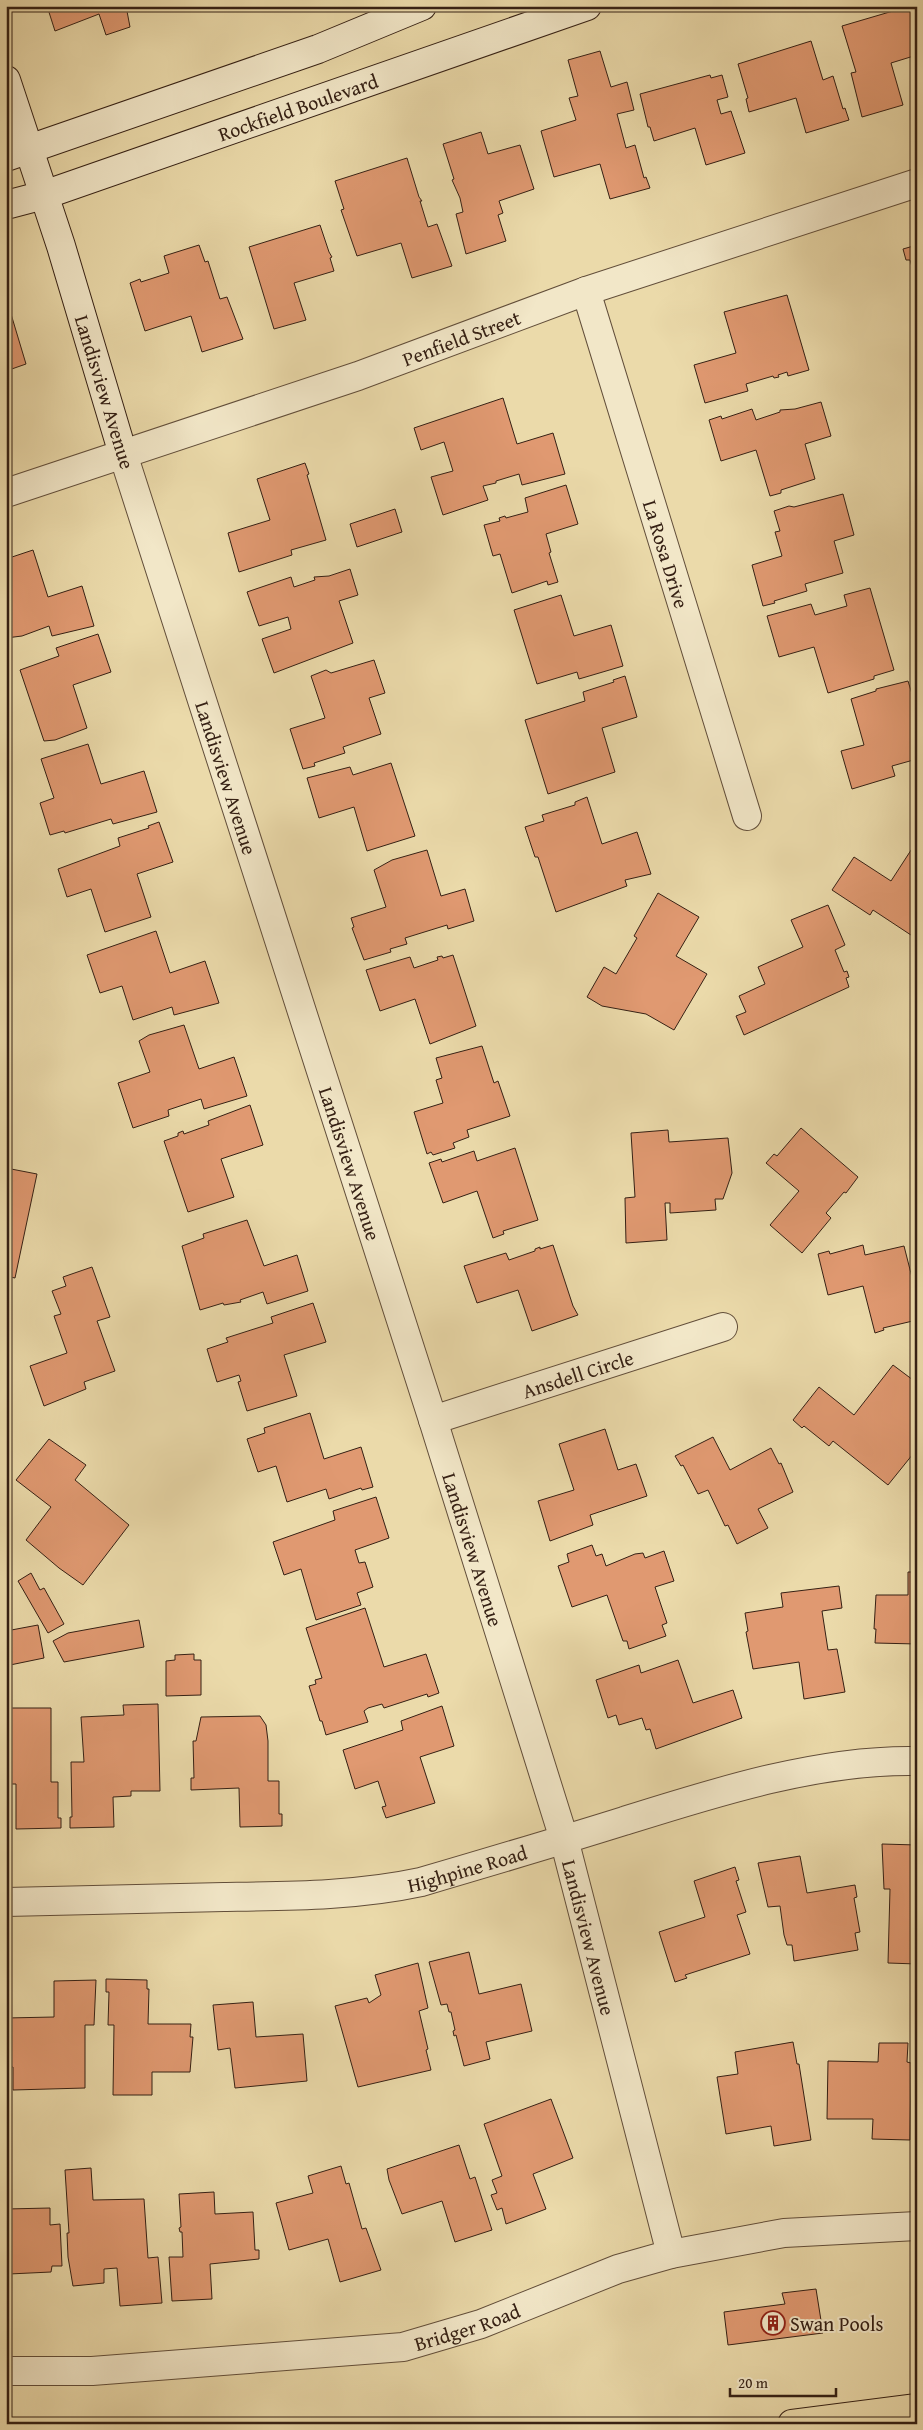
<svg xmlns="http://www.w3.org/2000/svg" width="923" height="2430" viewBox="0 0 923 2430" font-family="'Gentium Book Plus',serif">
<rect width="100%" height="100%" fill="#ebdaaa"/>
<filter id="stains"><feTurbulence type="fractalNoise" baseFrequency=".004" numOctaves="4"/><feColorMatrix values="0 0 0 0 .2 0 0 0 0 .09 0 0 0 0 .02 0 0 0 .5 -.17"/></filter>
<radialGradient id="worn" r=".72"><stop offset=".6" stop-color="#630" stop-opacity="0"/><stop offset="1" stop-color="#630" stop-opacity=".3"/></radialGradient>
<!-- building -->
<g fill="#e09971" stroke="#352014">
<path d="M47 6H126L130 27 106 35 99 14 55 31Z"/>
<path d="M910 6H917V55L891 63 903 105 862 117 851 73 856 72 842 26Z"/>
<path d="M811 41 823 80 833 76 843 109 845 108 849 120 806 133 796 98 749 112 746 99 748 98 738 64Z"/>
<path d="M600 51 611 87 627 82 634 110 617 114 626 148 635 145 644 178 646 177 650 188 610 199 600 164 554 177 541 131 576 120 569 98 578 96 568 60Z"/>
<path d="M710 75 711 78 722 75 728 97 717 100 721 114 731 111 745 153 706 165 695 128 654 141 650 127H648L640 94Z"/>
<path d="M481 132 488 154 520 145 534 189 499 201 503 213 498 215 506 241 466 254 456 214 463 212 460 198 452 180 454 179 443 144Z"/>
<path d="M407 158 419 197 422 201H420L428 227 437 224 452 266 412 278 401 243 357 256 341 210 344 209 335 181Z"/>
<path d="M320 225 329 252 332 257 330 258 334 271 294 283 306 320 274 329 249 247Z"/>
<path d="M199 245 205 262 208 261 220 299 227 297 243 339 202 352 191 316 145 331 130 283 140 279 141 282 169 273 164 256Z"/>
<path d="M917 245V285L910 260H906L903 249Z"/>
<path d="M787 295 809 370 788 376 787 372 778 375 779 377 774 378 773 376 746 384 748 391 705 403 694 365 736 353 724 312Z"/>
<path d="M11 314 26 364 6 371V316Z"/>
<path d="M503 398 517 444 553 433 565 474 522 485 519 474 496 481V483L483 486 488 500 443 515 431 477 453 471 444 442 421 450 414 428Z"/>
<path d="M821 402 831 436 805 444 815 479 781 490V493L770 496 756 450 721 461 709 420 721 416 722 419 752 409 756 420 780 412V410L795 409Z"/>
<path d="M305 463 309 474 307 475 326 540 291 550 292 555 239 572 228 533 270 520 257 479Z"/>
<path d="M566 485 578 524 546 534 551 552 549 553 558 582 548 585 547 581 512 593 500 554 493 556 484 525 500 521 499 518 505 516 506 518 528 512 525 498Z"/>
<path d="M843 494 854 535 834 541 843 573 805 584 807 591 774 601 775 603 763 606 752 565 782 556 775 532 780 531 774 511 789 506 794 507Z"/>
<path d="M395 509 402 532 357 547 350 524Z"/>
<path d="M33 550 48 597 82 586 94 626 52 636 49 626 22 636 6 638V559Z"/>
<path d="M350 569 358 595 339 601 353 643 274 673 262 639 291 629 288 617 259 626 247 592 291 577 294 587 315 580 314 577 329 576Z"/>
<path d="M870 588 894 670 874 676V679L828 693 814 647 779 657 767 616 811 604 815 615 847 606 844 595Z"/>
<path d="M561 595 574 636 611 625 623 666 579 679 577 672 537 684 514 610Z"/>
<path d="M98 634 111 672 73 685 87 728 55 740 44 741 20 670 59 656 56 648Z"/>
<path d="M374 660 385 693 369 698 381 734 343 747 345 753 314 763 315 766 303 769 290 729 325 718 311 676 326 670 331 673Z"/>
<path d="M625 676 637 717 602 728 615 772 548 794 525 720 585 701 583 692 614 682 613 680Z"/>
<path d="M908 681 917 710V759L892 766 895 776 852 789 841 751 864 745 851 699 876 691V689Z"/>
<path d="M88 744 101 784 144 771 157 812 113 824 111 819 65 833 64 831 50 835 40 803 54 798 41 759Z"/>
<path d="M391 763 415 836 367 851 354 807 319 818 307 778 350 767 353 775Z"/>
<path d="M587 797 602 844 637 832 651 874 625 880 627 886 556 912 538 857H535L525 827 544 821 542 815 575 805V802Z"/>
<path d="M159 822 173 862 137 874 151 917 105 932 91 889 67 897 58 869 120 846 118 838 149 828 148 826Z"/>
<path d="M915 844 917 846V939L873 910 870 915 832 890 854 857 891 881Z"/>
<path d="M427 850 441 896 465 889 474 921 448 929 447 925 405 938 407 944 390 949 391 952 364 960 352 928 354 927 351 918 386 907 374 870 392 860Z"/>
<path d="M658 893 699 917 676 956 707 974 674 1030 646 1014 602 1006 587 997 604 967 616 974 637 938 634 936Z"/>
<path d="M828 905 845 945 835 950 844 972 847 971 849 977 846 978 849 987 744 1035 736 1016 746 1012 739 996 765 984 758 967 803 947 791 920Z"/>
<path d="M156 931 170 973 205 961 219 1003 174 1015 172 1007 133 1020 122 986 100 993 87 955Z"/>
<path d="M453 955 476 1026 430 1044 415 999 380 1011 366 970 410 957 414 968 438 960 437 957 442 956 443 958Z"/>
<path d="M184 1025 199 1069 234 1057 247 1096 204 1109 201 1099 168 1110 169 1116 133 1128 118 1083 150 1072 139 1041 149 1035Z"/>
<path d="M482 1046 494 1083 498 1081 510 1116 467 1130 469 1137 453 1143 455 1148 433 1155 431 1152 427 1154 414 1112 443 1103 436 1080 442 1078 436 1058Z"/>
<path d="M250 1105 263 1145 221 1159 234 1197 188 1212 164 1141 178 1136V1133L183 1131 184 1134 209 1125 208 1121Z"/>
<path d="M801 1128 858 1177 846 1193 844 1192 826 1213 831 1218 802 1253 770 1225 799 1191 766 1163 774 1154 777 1156Z"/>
<path d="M668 1130 669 1142 728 1138 732 1173 723 1199H715L716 1210 670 1213V1203H665L667 1240 626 1243 625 1198 635 1197 631 1133Z"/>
<path d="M515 1148 538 1220 503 1231 504 1234 493 1238 477 1191 443 1203 429 1163 441 1159 442 1162 474 1151 477 1161Z"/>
<path d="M6 1168 37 1174 15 1278 6 1276Z"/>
<path d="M247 1220 264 1266 297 1255 308 1291 267 1304 263 1292 240 1300 241 1302 224 1305 223 1303 200 1310 182 1246 204 1238 203 1234Z"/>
<path d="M553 1245 573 1306 578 1315 532 1331 518 1290 477 1303 464 1266 506 1253 509 1260 535 1251V1249L540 1247V1249Z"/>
<path d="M863 1245 865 1255 904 1246 917 1297V1320L883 1328 884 1330 875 1333 863 1286 828 1295 818 1254 829 1251 830 1254Z"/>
<path d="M92 1267 110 1317 97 1321 115 1371 84 1382 86 1389 44 1406 30 1366 67 1353 54 1316 61 1314 52 1291 66 1286 63 1277Z"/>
<path d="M313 1303 326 1342 284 1355 297 1396 247 1411 238 1382 241 1381 239 1375 217 1382 207 1349 228 1342 226 1338 273 1323 271 1317Z"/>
<path d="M893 1365 917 1383V1449L888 1485 833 1441 829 1446 804 1426 802 1428 793 1420 819 1387 854 1415Z"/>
<path d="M310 1413 324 1459 361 1447 373 1487 362 1490 361 1488 329 1499 326 1489 287 1502 276 1466 258 1472 247 1439 265 1433 264 1428Z"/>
<path d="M605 1429 618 1470 636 1464 647 1496 590 1515 593 1525 550 1541 538 1501 574 1490 559 1444Z"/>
<path d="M713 1437 730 1470 771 1448 779 1464 781 1463 793 1492 758 1509 768 1528 737 1544 728 1525 725 1526 708 1490 698 1494 683 1465 681 1466 675 1456Z"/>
<path d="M49 1439 86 1465 75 1480 129 1525 83 1585 59 1568 26 1540 51 1507 16 1480Z"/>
<path d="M376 1497 389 1538 355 1550 359 1563 365 1562 373 1587 357 1593 361 1605 316 1620 301 1569 284 1575 273 1542 335 1520 333 1511Z"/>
<path d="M592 1545 596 1556 602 1554 606 1566 635 1554 643 1553 645 1558 664 1551 674 1581 655 1587 667 1623 662 1625 666 1636 629 1649 627 1641H623L607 1595 572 1607 558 1566 569 1562 567 1554Z"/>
<path d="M908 1572H917V1688V1644L875 1643 876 1629H874L876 1595H908Z"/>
<path d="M31 1573 40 1590 44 1588 64 1624 48 1633 18 1581Z"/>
<path d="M839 1586 842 1608 822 1611 828 1650 837 1649 845 1692 804 1699 799 1662 753 1669 746 1632 748 1631 745 1613 783 1607 781 1593Z"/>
<path d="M365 1608 384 1667 426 1654 439 1693 428 1697 427 1694 384 1708 382 1704 368 1708 364 1711 368 1722 326 1735 322 1721H320L309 1686 316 1684 315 1680 322 1678 306 1628Z"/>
<path d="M139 1620 144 1647 64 1662 53 1641 68 1633Z"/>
<path d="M38 1625 44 1658 10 1665 6 1631Z"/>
<path d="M194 1654V1660H201V1695L166 1696V1661L175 1660V1655Z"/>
<path d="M678 1660 693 1703 733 1690 742 1718 656 1749 650 1729 646 1730 642 1718 619 1725 616 1715 608 1718 596 1680 639 1665 641 1673Z"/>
<path d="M158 1704 160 1791H131V1796L113 1797 114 1827 70 1828V1817H72L71 1762H84L81 1717 124 1715 123 1705Z"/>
<path d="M442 1706 454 1746 420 1757 435 1803 386 1818 382 1807 386 1806 378 1781 355 1789 343 1750 403 1730 401 1721Z"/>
<path d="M11 1708H51V1782H58V1818H61V1828L16 1829V1784H6V1736H11Z"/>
<path d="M260 1716 266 1725 268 1741V1781H279V1814H282V1826L240 1827 239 1788 191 1790V1778H194L193 1741H196L201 1717Z"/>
<path d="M882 1844 917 1845V1964L888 1963 890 1889H884Z"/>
<path d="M800 1856 807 1893 855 1885 857 1897 854 1898 860 1932 855 1933 858 1950 794 1961 792 1945H787L784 1935 780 1906 768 1907 758 1863Z"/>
<path d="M735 1867 739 1880 736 1881 746 1912 737 1915 750 1954 685 1975 687 1978 675 1982 659 1932 705 1917 694 1881Z"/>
<path d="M469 1952 479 1994 521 1984 532 2031 486 2042 490 2059 464 2066 456 2035 454 2036 453 2031 455 2030 451 2012H449L447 2004 441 2005 429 1962Z"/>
<path d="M418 1963 428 2008 419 2011 428 2049 426 2050 431 2070 358 2087 335 2006 367 1998 369 2003 381 1995 375 1975Z"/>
<path d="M106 1979 147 1980V1989H149L148 2024H191L190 2037H193L190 2072H152V2095H113L114 2025H108L109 1992H106Z"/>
<path d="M96 1980 94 2025H85V2088L13 2090V2067H9V2033L6 2032V2018L54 2017V1981Z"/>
<path d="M253 2002 256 2037 303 2034 307 2081 235 2088 230 2048 218 2050 213 2005Z"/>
<path d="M793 2042 797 2064H799L811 2140 774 2146 771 2126 726 2134 717 2077 738 2074 735 2052Z"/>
<path d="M879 2043H908L907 2062 911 2063 910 2140 872 2139 873 2119H827L828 2061 878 2062Z"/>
<path d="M551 2099 573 2158 533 2174 546 2209 506 2224 502 2208 497 2210 491 2195 497 2193 492 2180 502 2176 484 2124Z"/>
<path d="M459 2145 470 2179 475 2177 492 2230 455 2242 442 2201 402 2214 389 2180 387 2169Z"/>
<path d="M341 2166 346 2184 349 2183 362 2229 366 2228 381 2270 340 2282 328 2239 289 2250 276 2203 313 2193 308 2176Z"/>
<path d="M91 2168 93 2200 144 2199 148 2258 158 2257 162 2303 120 2306 117 2268 104 2269V2283L73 2286 68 2257 67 2233H69L65 2170Z"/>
<path d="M214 2192 215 2214 253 2212 255 2250H259V2259L210 2264 212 2299 172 2301 169 2257H183L182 2232H180L179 2228 181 2227 179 2194Z"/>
<path d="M50 2208V2225L60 2224 62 2266H52L51 2272 9 2274 10 2309 6 2310V2209Z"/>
<path d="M816 2289 823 2333 728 2345 724 2312 785 2304 782 2293Z"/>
</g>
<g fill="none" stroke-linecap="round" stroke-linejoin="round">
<!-- street casing -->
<g stroke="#624e3a" stroke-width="30">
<g id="street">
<path id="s1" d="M586 291 747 816"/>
<path id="s2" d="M123 454 433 1420 564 1839 671 2254"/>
<path id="s3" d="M6 493 358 376 586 291 917 183"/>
<path id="s4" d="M433 1420 723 1327"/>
<path id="s5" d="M6 1902C79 1900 151 1899 224 1897 290 1896 356 1896 421 1882 489 1862 557 1842 624 1821 716 1792 820 1759 917 1761"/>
<path id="s6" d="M6 2371H92L403 2347 481 2324 618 2269 671 2254 784 2233 917 2226"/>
</g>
</g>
<!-- secondary casing -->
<g stroke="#352014" stroke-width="30">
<g id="secondary">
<path d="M6 80 61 246 123 454"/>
<path d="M6 157 318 49 422 6"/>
<path id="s7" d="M6 205 44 195 587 6"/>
</g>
</g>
<!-- highway casing -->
<g stroke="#352014" stroke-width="30">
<path id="highway" d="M792 2424 917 2408"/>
</g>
<!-- street -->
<use href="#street" stroke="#f2e7c8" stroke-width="28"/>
<!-- secondary -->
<use href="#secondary" stroke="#f2e7c8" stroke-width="28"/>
<!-- highway -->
<use href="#highway" stroke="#ebdaaa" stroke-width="28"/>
</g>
<!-- icons -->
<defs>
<g id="building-ring" transform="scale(1.25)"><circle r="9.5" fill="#f2e7c8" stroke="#8f2418" stroke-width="1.5"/><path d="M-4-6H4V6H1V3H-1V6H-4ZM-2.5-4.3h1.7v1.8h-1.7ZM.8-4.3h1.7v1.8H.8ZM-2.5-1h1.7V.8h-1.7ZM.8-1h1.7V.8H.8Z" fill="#8f2418"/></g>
</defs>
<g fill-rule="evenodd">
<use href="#building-ring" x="773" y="2323"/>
</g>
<g text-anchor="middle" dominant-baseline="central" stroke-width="4" stroke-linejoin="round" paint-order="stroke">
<!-- street labels -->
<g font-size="20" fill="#352014" stroke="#f2e7c8">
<text stroke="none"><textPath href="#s7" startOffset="308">Rockfield Boulevard</textPath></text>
<text stroke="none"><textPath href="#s3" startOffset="481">Penfield Street</textPath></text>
<text transform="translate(105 392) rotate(73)">Landisview Avenue</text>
<text stroke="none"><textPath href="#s1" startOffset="275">La Rosa Drive</textPath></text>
<text stroke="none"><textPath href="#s2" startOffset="340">Landisview Avenue</textPath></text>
<text stroke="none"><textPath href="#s2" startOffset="745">Landisview Avenue</textPath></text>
<text stroke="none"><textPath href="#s4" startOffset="152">Ansdell Circle</textPath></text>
<text stroke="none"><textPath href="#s2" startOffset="1150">Landisview Avenue</textPath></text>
<text stroke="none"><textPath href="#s5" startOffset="464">Highpine Road</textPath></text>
<text stroke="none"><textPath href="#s2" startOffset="1555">Landisview Avenue</textPath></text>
<text stroke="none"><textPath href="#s6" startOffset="465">Bridger Road</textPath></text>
</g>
<!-- poi labels -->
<g font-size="20" fill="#352014" stroke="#f2e7c8" text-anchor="start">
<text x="790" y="2323">Swan Pools</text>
</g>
</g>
<!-- margin -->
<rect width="923" height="2430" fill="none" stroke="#ebdaaa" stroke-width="25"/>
<rect x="8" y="8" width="908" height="2415" fill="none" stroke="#352014" stroke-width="2.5"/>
<rect x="12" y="12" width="898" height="2405" fill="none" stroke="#352014"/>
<!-- scale -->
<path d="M730 2388v8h106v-8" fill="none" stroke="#352014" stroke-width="2.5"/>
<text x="738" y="2388" font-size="15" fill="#352014" stroke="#f2e7c8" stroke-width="4" paint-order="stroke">20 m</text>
<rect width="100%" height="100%" filter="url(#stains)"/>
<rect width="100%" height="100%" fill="url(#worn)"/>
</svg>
